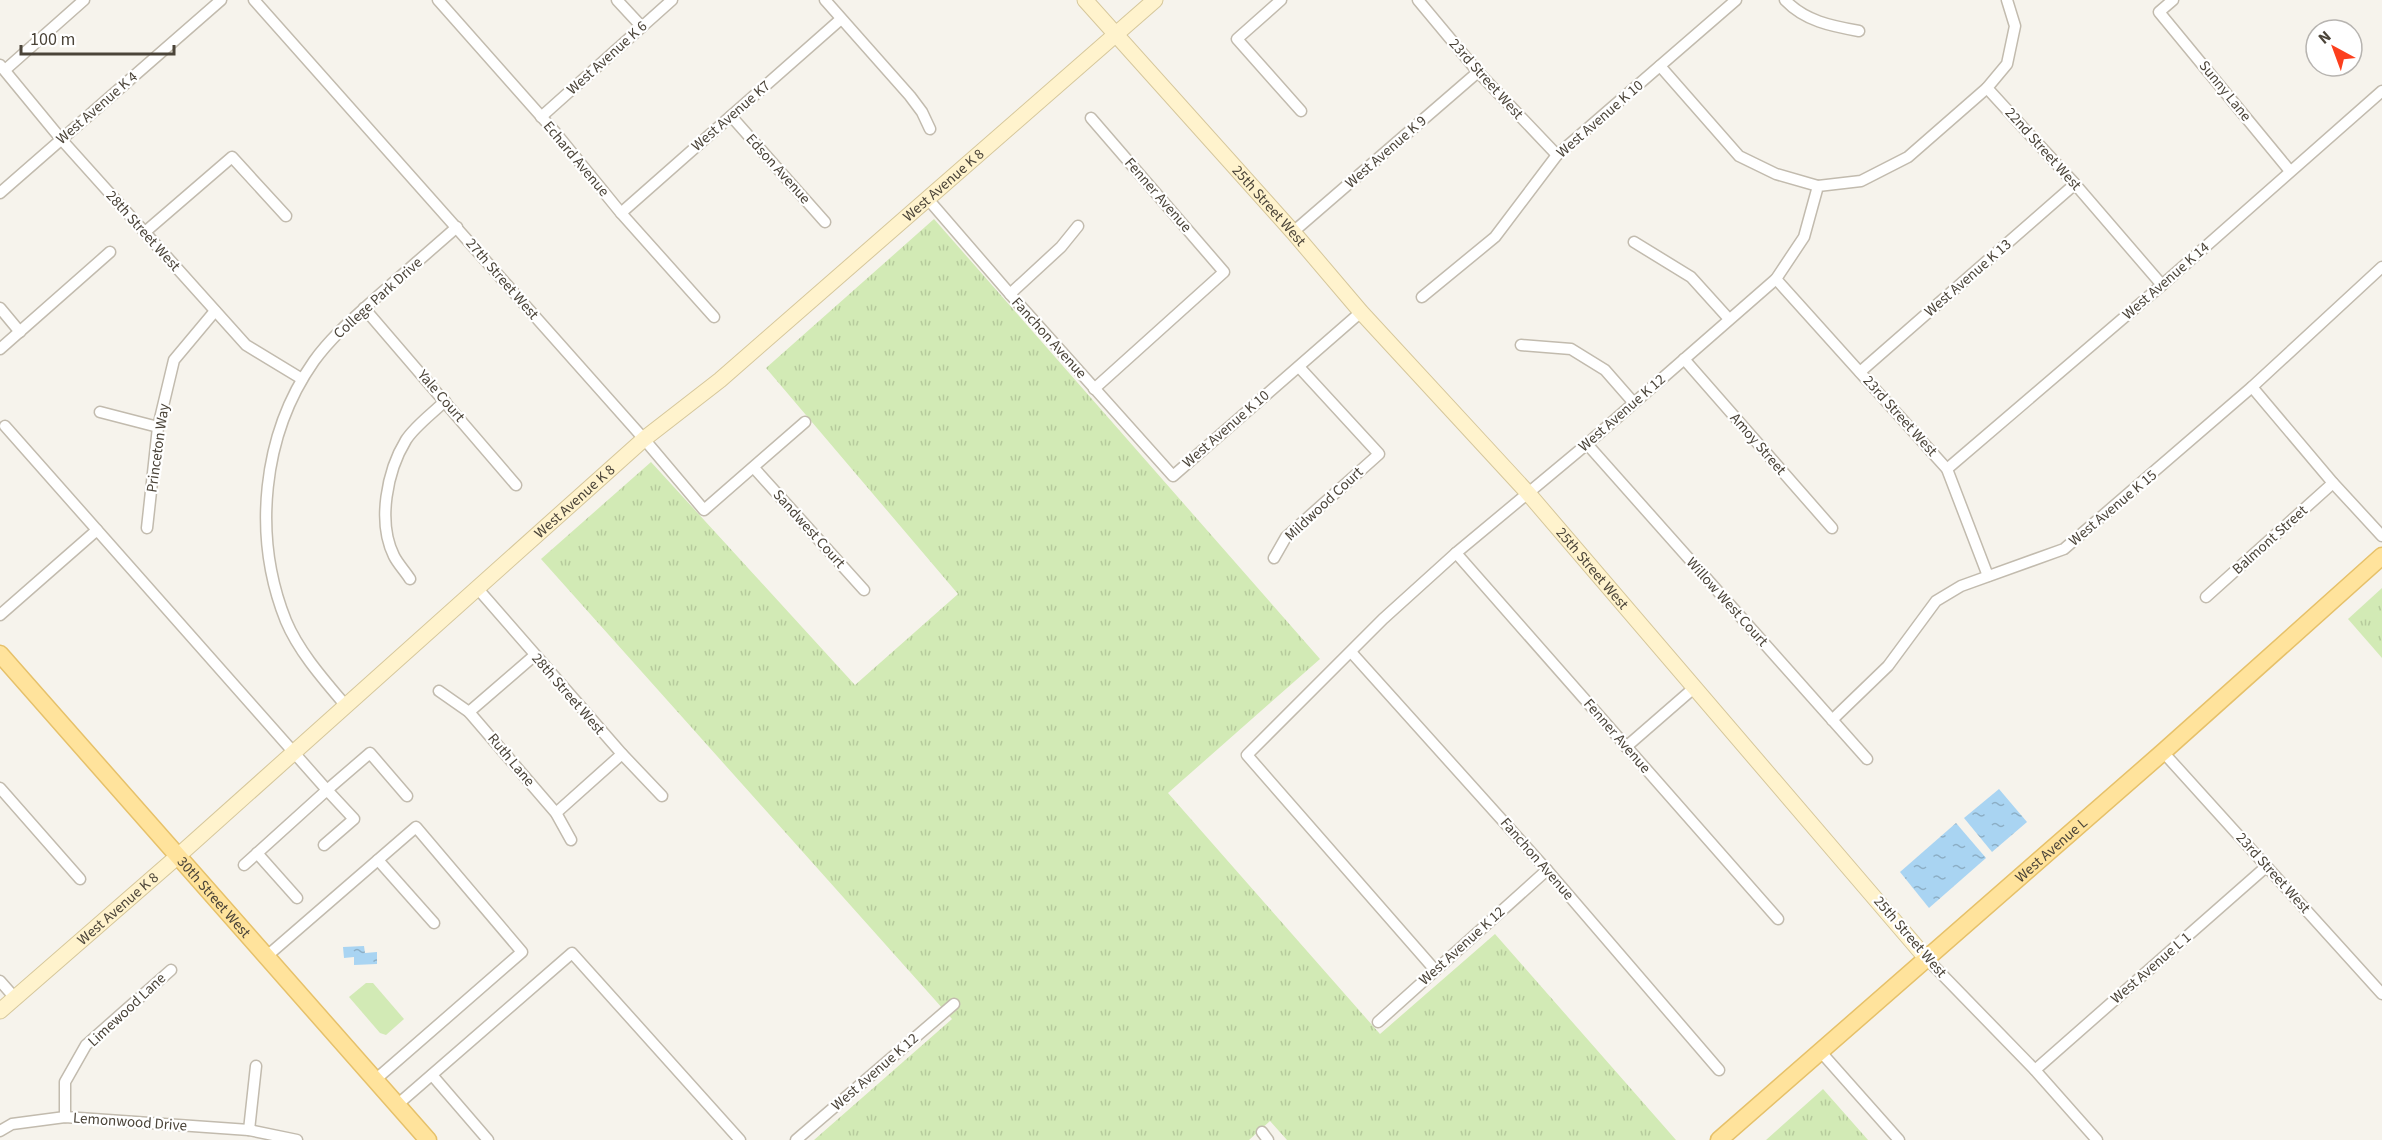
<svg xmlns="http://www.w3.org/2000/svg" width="2382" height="1140" viewBox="0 0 2382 1140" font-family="'Source Sans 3',sans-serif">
<defs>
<pattern id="grass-tufts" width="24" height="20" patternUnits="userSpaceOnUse" patternTransform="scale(1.5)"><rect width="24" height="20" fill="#d2eab5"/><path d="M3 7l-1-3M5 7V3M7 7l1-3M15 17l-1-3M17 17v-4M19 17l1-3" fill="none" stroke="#b6ca9c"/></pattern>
<pattern id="water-ripples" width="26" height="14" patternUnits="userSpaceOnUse" patternTransform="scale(1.5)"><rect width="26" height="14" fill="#a9d4f2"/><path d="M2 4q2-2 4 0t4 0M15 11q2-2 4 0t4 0" fill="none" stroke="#8caec5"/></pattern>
</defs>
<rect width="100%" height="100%" fill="#f6f3ec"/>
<!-- grass -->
<g fill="url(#grass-tufts)">
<path d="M934 219 1320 659 1168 793 1380 1034 1495 934 1676 1140H1287L1270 1121 1249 1140H814L952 1019 541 559 651 462 855 685 958 594 766 368Z"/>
<path d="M2382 588V658L2348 619Z"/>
<path d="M1823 1089 1868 1140H1766L1822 1090Z"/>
</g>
<!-- pitch -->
<path fill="#d2eab5" d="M366 983H373L404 1019 386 1035 380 1033 349 997Z"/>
<!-- water -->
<g fill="url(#water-ripples)">
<path d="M1999 789 2027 822 1992 852 1964 818Z"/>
<path d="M1956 823 1986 858 1929 908 1900 872Z"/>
<path d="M364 946 365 953 377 952V964L354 965V957L344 958 343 947Z"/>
</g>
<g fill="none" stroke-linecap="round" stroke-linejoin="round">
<!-- street casing -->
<g stroke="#c2bbae" stroke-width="13">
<g id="street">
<path d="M254 0 644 439 704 510 805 422"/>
<path d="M438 0 555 132 621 213 714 317"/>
<path d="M617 0 642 27"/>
<path d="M825 0 910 96 922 112 930 129"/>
<path d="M1281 0 1237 39 1301 111"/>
<path d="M1418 0 1478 72 1557 155"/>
<path d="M1785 0C1805 21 1831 26 1859 31"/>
<path d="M2007 0 2015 26 2007 64 1987 88 2075 184 2162 285"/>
<path d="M2173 0 2159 12 2290 171"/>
<path d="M0 65 61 139 246 345 302 379"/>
<path d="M1660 66 1739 156 1776 174 1818 186"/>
<path d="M5 70 84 0"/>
<path d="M731 116 825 222"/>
<path d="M541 117 672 0"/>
<path d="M1091 118 1224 272 1094 389"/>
<path d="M0 193 221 0"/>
<path d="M927 198 1010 294 1173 476 1361 312"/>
<path d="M621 213 841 19"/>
<path d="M145 232 232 157 286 216"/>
<path d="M1293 232 1478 72"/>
<path d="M1634 242 1691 277 1729 319"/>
<path d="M1776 279 1947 469 1988 576"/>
<path d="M1010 294 1061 247 1078 226"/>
<path d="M1422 297 1495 237 1557 155 1736 0"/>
<path d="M0 308 20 332"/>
<path d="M364 308 516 485"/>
<path d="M1521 345 1571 349 1605 370 1633 402"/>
<path d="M0 349 110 252"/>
<path d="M1684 359 1832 528"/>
<path d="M1860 372 2075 184"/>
<path d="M2252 387 2333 483 2382 536"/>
<path d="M100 412 158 427"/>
<path d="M5 426 97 530"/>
<path d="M1587 444 1867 759"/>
<path d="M754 468 864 590"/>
<path d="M1947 469 2162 285 2382 91"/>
<path d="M147 528 158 427 174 360 215 311"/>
<path d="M1456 553 1778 919"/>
<path d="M1274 558 1286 537 1379 454 1299 367"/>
<path d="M410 579C405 571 398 564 394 556 377 522 387 471 406 440 415 426 433 413 445 401"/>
<path d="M478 589 622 754 662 796"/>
<path d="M2206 597 2333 483"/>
<path d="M0 615 97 530 327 790 370 753 407 796"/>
<path d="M1351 652 1547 870 1719 1070"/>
<path d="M439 691 469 712 556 813 571 840"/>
<path d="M346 706C324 680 299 652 286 621 252 536 262 435 314 361 332 336 356 316 378 296 404 273 431 250 457 227"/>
<path d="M469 712 535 655"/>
<path d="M1832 720 1888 666 1936 601 1961 586 2064 549 2252 387 2382 267"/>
<path d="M1626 747 1695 687"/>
<path d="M2163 752 2382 994"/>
<path d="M0 788 80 879"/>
<path d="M556 813 622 754"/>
<path d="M257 853 297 898"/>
<path d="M378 860 434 923"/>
<path d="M244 865 327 790 354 819 324 845"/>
<path d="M267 956 416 827 522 952 375 1080"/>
<path d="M1926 958 2035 1070 2097 1140"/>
<path d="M1435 970 1247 755 1383 619 1456 553 1587 444 1776 279 1804 237 1818 186 1861 181 1908 157 1987 88"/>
<path d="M0 981 15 998"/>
<path d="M1378 1022 1547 870"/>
<path d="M1820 1051 1899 1140"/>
<path d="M2035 1070 2267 866"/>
<path d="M432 1075 488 1140"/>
<path d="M397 1105 572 953 740 1140"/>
<path d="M65 1117V1082L86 1045 171 970"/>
<path d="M249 1130 256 1066"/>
<path d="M0 1131 12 1124 65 1117 249 1130 297 1140"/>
<path d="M1262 1132 1268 1140"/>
<path d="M796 1140 954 1004"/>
</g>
</g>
<!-- secondary casing -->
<g stroke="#d6c79b" stroke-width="17">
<g id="secondary">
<path id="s1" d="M1085 0 1293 232 1361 312 1527 492 1926 958"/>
<path id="s2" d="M0 1011 178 856 644 439 720 380 1155 0"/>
</g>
</g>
<!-- primary casing -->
<g stroke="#e6c16a" stroke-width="19">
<g id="primary">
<path id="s3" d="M0 654 428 1140"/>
<path id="s4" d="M1719 1140 2163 752 2382 556"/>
</g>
</g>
<!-- street -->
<use href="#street" stroke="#fff" stroke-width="10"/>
<!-- secondary -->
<use href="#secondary" stroke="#fff3cd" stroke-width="15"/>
<!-- primary -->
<use href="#primary" stroke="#ffe39c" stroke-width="16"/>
</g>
<g text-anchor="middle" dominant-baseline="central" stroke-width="4.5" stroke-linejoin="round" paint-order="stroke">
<!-- street labels -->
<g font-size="15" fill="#4b4439" stroke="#fff">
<text transform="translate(607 58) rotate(-42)">West Avenue K 6</text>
<text transform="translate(1486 79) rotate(48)">23rd Street West</text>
<text transform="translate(2225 91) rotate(51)">Sunny Lane</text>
<text transform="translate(97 108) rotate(-41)">West Avenue K 4</text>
<text transform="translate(731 116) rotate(-41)">West Avenue K7</text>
<text transform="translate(1600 119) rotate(-41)">West Avenue K 10</text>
<text transform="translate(2043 149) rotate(48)">22nd Street West</text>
<text transform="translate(1386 152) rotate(-41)">West Avenue K 9</text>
<text transform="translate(576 159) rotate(50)">Echard Avenue</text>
<text transform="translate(778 169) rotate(48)">Edson Avenue</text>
<text stroke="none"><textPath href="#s2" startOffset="1254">West Avenue K 8</textPath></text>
<text transform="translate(1158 195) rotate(49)">Fenner Avenue</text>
<text stroke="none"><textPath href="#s1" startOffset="276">25th Street West</textPath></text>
<text transform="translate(143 231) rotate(48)">28th Street West</text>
<text transform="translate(1968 278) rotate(-41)">West Avenue K 13</text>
<text transform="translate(502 279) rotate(49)">27th Street West</text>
<text transform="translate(2166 281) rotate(-41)">West Avenue K 14</text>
<text transform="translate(378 298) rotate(-42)">College Park Drive</text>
<text transform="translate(1049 338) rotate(48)">Fanchon Avenue</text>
<text transform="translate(441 396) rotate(49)">Yale Court</text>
<text transform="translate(1622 413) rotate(-41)">West Avenue K 12</text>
<text transform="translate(1900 416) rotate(48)">23rd Street West</text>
<text transform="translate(1226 429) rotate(-41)">West Avenue K 10</text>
<text transform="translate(1758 444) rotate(49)">Amoy Street</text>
<text transform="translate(158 448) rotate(-82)">Princeton Way</text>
<text stroke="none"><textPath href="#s2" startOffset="768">West Avenue K 8</textPath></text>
<text transform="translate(1324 504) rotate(-43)">Mildwood Court</text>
<text transform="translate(2113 508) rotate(-40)">West Avenue K 15</text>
<text transform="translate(809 529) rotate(48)">Sandwest Court</text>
<text transform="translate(2270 540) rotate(-42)">Balmont Street</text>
<text stroke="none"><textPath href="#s1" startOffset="762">25th Street West</textPath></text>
<text transform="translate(1727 602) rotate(48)">Willow West Court</text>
<text transform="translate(568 694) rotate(49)">28th Street West</text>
<text transform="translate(1617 736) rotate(49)">Fenner Avenue</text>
<text transform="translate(511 760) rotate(50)">Ruth Lane</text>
<text stroke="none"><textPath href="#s4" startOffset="441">West Avenue L</textPath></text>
<text transform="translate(1537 859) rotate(49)">Fanchon Avenue</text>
<text transform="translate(2273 873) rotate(48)">23rd Street West</text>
<text stroke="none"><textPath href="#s3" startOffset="324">30th Street West</textPath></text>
<text stroke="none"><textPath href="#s2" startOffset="156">West Avenue K 8</textPath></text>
<text transform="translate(1910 937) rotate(49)">25th Street West</text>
<text transform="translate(1462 946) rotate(-42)">West Avenue K 12</text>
<text transform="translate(2151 968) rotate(-41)">West Avenue L 1</text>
<text transform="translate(127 1010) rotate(-43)">Limewood Lane</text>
<text transform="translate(875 1072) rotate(-41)">West Avenue K 12</text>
<text transform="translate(130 1122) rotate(4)">Lemonwood Drive</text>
</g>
</g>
<!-- north arrow -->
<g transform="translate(2334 48) rotate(319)"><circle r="28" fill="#ffffff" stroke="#b7b4b0" stroke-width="1.5"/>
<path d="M0-4.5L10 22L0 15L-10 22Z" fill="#fc3f1d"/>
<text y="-9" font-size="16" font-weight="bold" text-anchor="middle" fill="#4b4439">N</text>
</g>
<!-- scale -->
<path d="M21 45v9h153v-9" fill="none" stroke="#4b4439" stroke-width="3"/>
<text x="30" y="45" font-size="18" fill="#4b4439" stroke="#ffffff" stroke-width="4.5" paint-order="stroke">100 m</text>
</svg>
